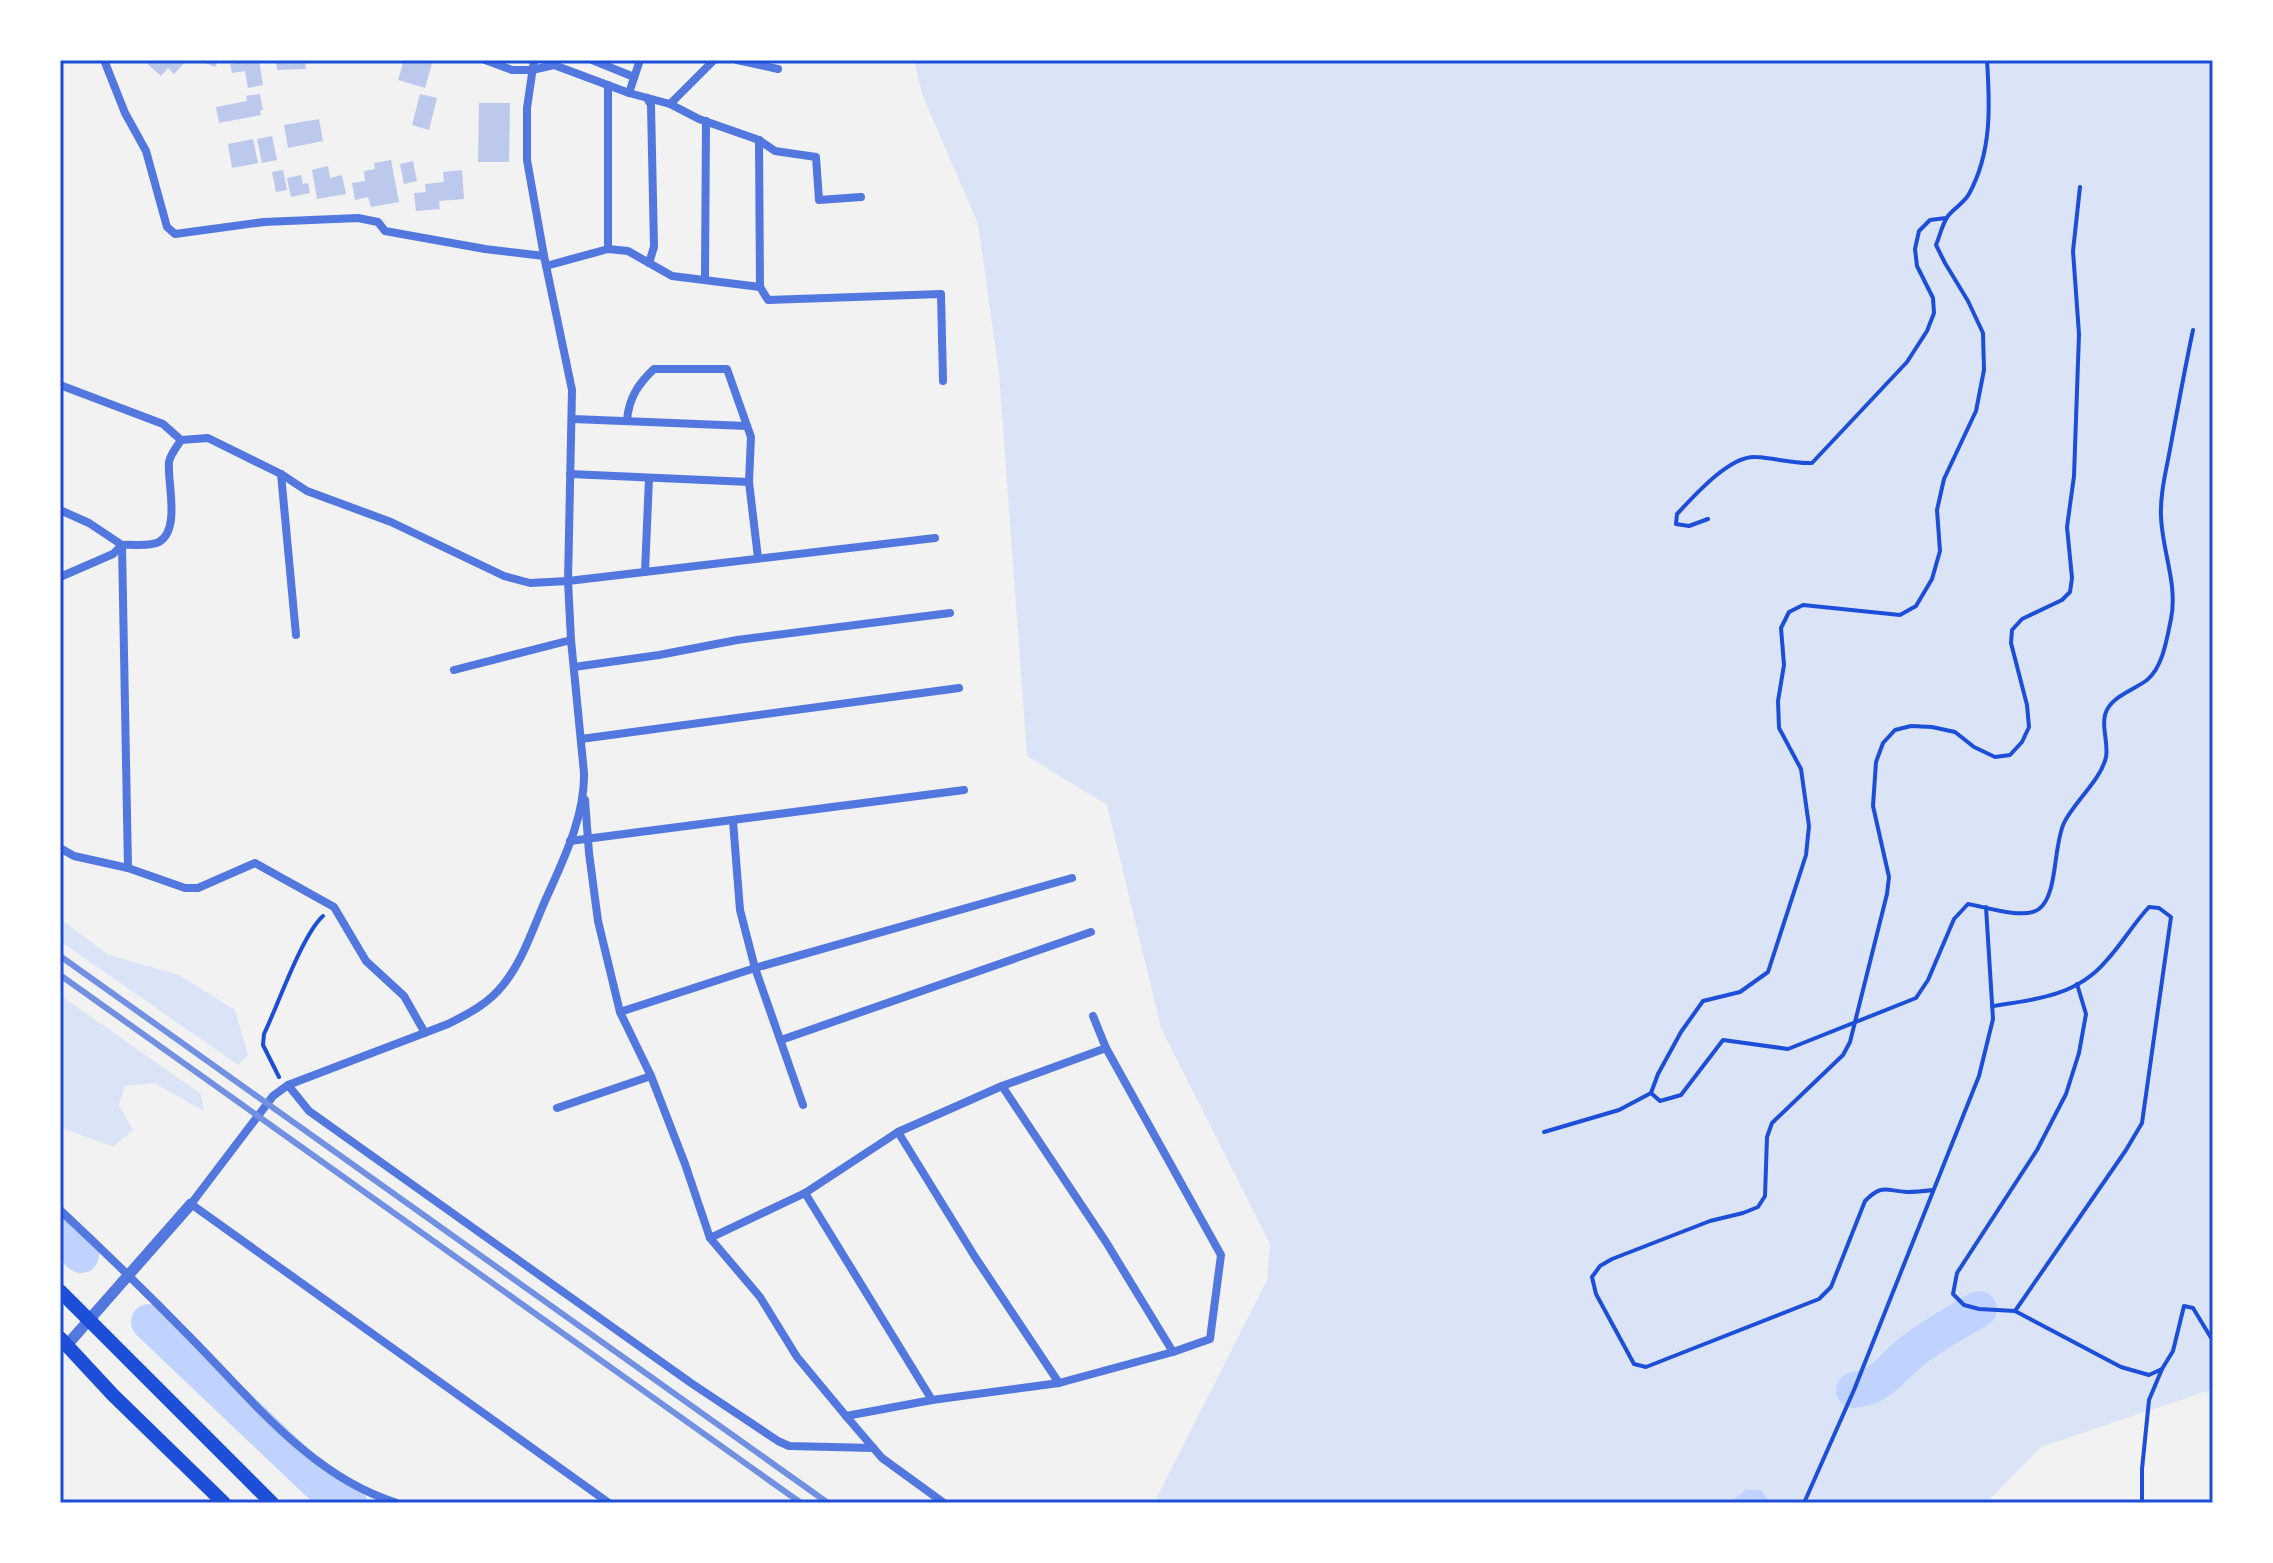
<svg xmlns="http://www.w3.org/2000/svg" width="2273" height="1563" viewBox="0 0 2273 1563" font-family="Lato,sans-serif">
<rect width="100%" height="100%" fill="#f2f2f2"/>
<!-- green -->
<g fill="#dbe4f7">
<path d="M914 60H2213V1389L2041 1447 1986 1503H1154L1267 1280 1270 1244 1161 1028 1107 805 1027 756 999 373 978 224 922 94Z"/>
<path d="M60 919 109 955 179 975 235 1010 248 1055 238 1065 60 941Z"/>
<path d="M60 995 201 1094 204 1111 154 1083 125 1086 119 1105 133 1130 113 1147 60 1127Z"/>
</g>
<!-- water -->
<path fill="#bfd3fe" d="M1746 1490H1761L1770 1503H1729Z"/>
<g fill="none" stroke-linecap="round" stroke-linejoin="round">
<!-- river -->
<g stroke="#bfd3fe" stroke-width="36">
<path d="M60 1235 81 1255"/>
<path d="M149 1322 330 1494 349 1503"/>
<path d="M1854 1390C1883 1386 1888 1371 1910 1353 1930 1336 1956 1323 1979 1309"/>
</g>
</g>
<!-- building -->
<g fill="#bdc9ec">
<path d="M143 60H187L174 74 168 68 161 76Z"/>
<path d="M198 60H219L215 67Z"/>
<path d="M259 60 263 85 248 88 245 71 232 73 230 64Z"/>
<path d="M276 60H305L306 69 277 70Z"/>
<path d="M404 60H420L432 63 425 88 398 80Z"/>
<path d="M260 94 263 110H260L261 115 219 123 216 107 247 101 246 96Z"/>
<path d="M420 94 437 98 429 130 412 125Z"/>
<path d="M479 103H510L509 162H478Z"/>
<path d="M319 119 323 141 288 148 284 125Z"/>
<path d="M272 136 277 160 262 163 257 139Z"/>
<path d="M253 139 258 163 232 168 228 144Z"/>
<path d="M391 160 399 202 371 207 368 197 355 200 352 183 365 181 364 171 375 169 374 163Z"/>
<path d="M413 161 417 181 404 184 400 164Z"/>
<path d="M328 166 330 178 342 175 346 194 317 199 312 170Z"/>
<path d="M283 170 287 190 276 192 272 172Z"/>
<path d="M462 170 464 199 439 201 440 209 416 211 414 193 426 192 425 184 444 182 443 172Z"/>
<path d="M301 175 303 184 308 183 310 193 291 197 287 178Z"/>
</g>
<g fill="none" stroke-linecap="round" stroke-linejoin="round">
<!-- path -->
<g stroke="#1d4ed8" stroke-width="4">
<path d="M1987 60C1990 106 1992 152 1969 194 1964 203 1954 208 1948 216 1942 224 1940 236 1936 245L1945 263 1968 301 1983 333 1984 370 1976 411 1944 479 1937 510 1940 551 1932 579 1916 606 1900 615 1803 605 1789 612 1781 628 1784 665 1778 701 1779 728 1801 769 1809 826 1806 855 1768 972 1740 992 1703 1001 1681 1032 1658 1074 1651 1093 1660 1101 1681 1095 1723 1040 1788 1049 1916 998 1928 980 1954 919 1968 904C1986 907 2024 920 2039 909 2058 895 2053 846 2064 823 2074 802 2101 780 2106 757 2109 742 2099 722 2108 708 2116 695 2135 689 2147 680 2163 667 2167 638 2171 619 2178 584 2162 551 2161 516 2160 492 2167 467 2171 444 2178 406 2185 368 2193 330"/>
<path d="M1708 519 1689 526 1676 524 1677 514C1695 495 1730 455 1756 457 1775 458 1793 464 1812 463L1907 362 1927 331 1934 313 1933 298 1917 266 1915 249 1919 231 1930 220 1946 218"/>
<path d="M2077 984 2086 1014 2079 1053 2066 1094 2037 1150 1957 1273 1953 1294 1964 1305 1979 1309 2015 1311 2121 1367 2149 1375 2162 1369 2173 1351 2184 1306 2193 1308 2213 1341"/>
<path d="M1992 1006C2034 1000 2077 996 2106 961 2122 944 2133 924 2149 907L2159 908 2171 917 2142 1123 2126 1150 2015 1311"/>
<path d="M279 1077 263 1045 264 1034C278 1005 302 935 323 916"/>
<path d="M1544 1132 1619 1110 1651 1093"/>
<path d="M1933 1190C1925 1191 1915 1192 1907 1192 1886 1191 1883 1183 1865 1201L1831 1287 1819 1299 1646 1367 1634 1364 1596 1294 1592 1277 1600 1266 1612 1259 1710 1221 1743 1213 1758 1207 1765 1196 1767 1137 1772 1123 1843 1055 1850 1042 1887 894 1889 877 1873 806 1876 762 1883 743 1895 730 1911 726 1932 727 1955 732 1974 747 1995 757 2010 755 2022 742 2029 727 2027 705 2011 643 2012 630 2022 619 2062 600 2070 592 2072 578 2067 527 2074 476 2079 334 2073 251 2080 187"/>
<path d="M1804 1503 1854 1390 1979 1076 1993 1019 1986 907"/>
<path d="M2142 1503V1469L2149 1400 2162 1369"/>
</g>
<!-- minor -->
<g stroke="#5277de" stroke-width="8">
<path d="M104 60 125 113 146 151 167 227 175 234 264 222 358 218 378 222 385 231 485 249 544 256"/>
<path d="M485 60 512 70H532L554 65 629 93 670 104 699 119 759 140 775 151 816 157 819 200 861 197"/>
<path d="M534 60 527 108V160L544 256 572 390 568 581 571 640 584 773C585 820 560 866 542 908 531 934 521 963 503 985 488 1004 468 1014 448 1024L288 1085 273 1096 191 1204 609 1503"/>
<path d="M592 60 634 77"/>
<path d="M737 60 778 69"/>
<path d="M629 93 640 60"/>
<path d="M647 98 651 105 654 247 649 263"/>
<path d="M670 104 714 60"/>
<path d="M759 140 760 287"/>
<path d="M608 249V85"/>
<path d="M546 266 608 249 628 251 672 276 760 287 768 300 941 294 943 381"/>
<path d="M705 280 706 121"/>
<path d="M60 385 163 424 181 440"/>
<path d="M573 419 747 426"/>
<path d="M627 420C629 398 638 384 654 369H727L751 437 749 482 758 558"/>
<path d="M281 474 296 635"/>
<path d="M570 474 749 482"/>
<path d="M60 510 89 523 122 545 128 868"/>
<path d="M645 572 649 478"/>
<path d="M60 577 113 554 122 545C132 544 150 547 159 542 181 529 167 482 169 462 170 455 177 447 181 440L208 438 281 474 307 491 391 522 504 576 530 583 568 581 935 538"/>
<path d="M574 667 659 655 737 640 950 613"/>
<path d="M454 670 571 640"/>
<path d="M581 739 959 688"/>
<path d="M585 800 589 853 598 921 620 1012 651 1076 685 1164 710 1238 760 1297 797 1357 846 1416 882 1458 944 1503"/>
<path d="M733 821 740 910 755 968 803 1105"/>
<path d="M570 841 964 790"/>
<path d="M60 848 74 856 128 868 185 888H198L255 863 334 907 366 961 404 996 425 1033"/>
<path d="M620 1012 755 968 1072 878"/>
<path d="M1093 1016 1106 1048"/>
<path d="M781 1040 1091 932"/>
<path d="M288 1085 309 1111 691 1383 778 1441 789 1446 873 1448"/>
<path d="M1002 1086 1106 1242 1173 1352"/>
<path d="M557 1108 651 1076"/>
<path d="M898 1132 975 1257 1059 1383"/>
<path d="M805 1193 932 1400"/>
<path d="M60 1210C105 1252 149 1295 192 1339 252 1400 312 1477 397 1503"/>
<path d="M710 1238 805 1193 898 1132 1002 1086 1106 1048 1221 1255 1210 1339 1173 1352 1059 1383 932 1400 846 1416"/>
</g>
<!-- tertiary -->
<path stroke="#5277de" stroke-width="11" d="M67 1345 191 1204"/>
<!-- trunk -->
<g stroke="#1d4ed8" stroke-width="14">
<path d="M60 1291 272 1503"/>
<path d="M60 1338 113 1395 224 1503"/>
</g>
<!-- rail -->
<g stroke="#7290e2" stroke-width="6">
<path d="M60 956 828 1503"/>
<path d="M60 975 801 1503"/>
</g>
</g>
<!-- border -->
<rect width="2273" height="1563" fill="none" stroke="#ffffff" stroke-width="124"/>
<rect x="62" y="62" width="2149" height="1439" fill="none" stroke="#1d4ed8" stroke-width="3"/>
</svg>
